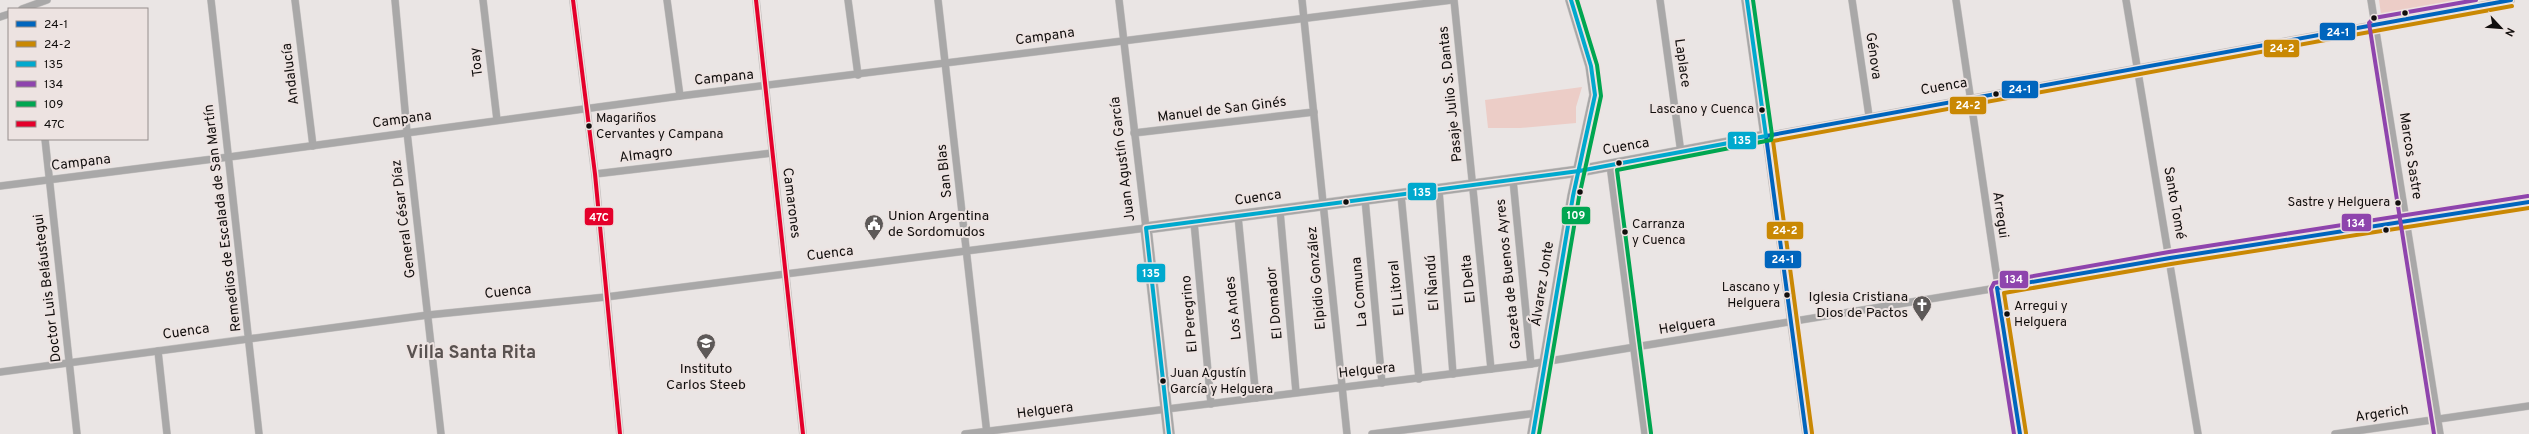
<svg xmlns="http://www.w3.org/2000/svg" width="2529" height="434" viewBox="0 0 2529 434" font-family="Overpass,sans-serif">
<rect width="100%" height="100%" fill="#eae5e4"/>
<!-- green -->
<g fill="#eccdc7">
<path d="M2379 0H2460L2385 16 2381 14Z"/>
<path d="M1582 87 1576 107V123L1520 128H1488L1485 100Z"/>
</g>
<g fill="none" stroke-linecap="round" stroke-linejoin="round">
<!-- street casing -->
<g stroke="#c6c3c2" stroke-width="8">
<g id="street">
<path d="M211 0 259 434"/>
<path d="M295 0 313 146"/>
<path d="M395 0 407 132 441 434"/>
<path d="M483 0 497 120"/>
<path d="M573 0 595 174 620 434"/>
<path d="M667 0 680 96"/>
<path d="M756 0 803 434"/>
<path d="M848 0 858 75"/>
<path d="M938 0 987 434"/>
<path d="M1302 0 1347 434"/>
<path d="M1454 0 1491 369"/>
<path d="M1660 0 1681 153"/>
<path d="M1852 0 1869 116"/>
<path d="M1956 0 2020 434"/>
<path d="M2126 0 2198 434"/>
<path d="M2371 0 2440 434"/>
<path d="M22 9 47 0"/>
<path d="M0 17 9 14"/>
<path d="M1134 133 1314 112"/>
<path d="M45 139 77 434"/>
<path d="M1610 165 1645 434"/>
<path d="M595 174 772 153"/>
<path d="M1513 180 1531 364"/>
<path d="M0 186 229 157 680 96 1452 0"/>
<path d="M1439 190 1453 374"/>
<path d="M1401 195 1419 379"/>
<path d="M1365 199 1382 383"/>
<path d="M1280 211 1296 392"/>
<path d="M1238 216 1256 398"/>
<path d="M1194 222 1211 404"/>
<path d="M158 351 167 434"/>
<path d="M0 372 428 315 606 297 1146 228 1119 0"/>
<path d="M965 434 1531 364 1997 288 2170 258 2529 202"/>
<path d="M1372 434 1537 413"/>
<path d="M1806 434 1766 136 2511 0"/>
<path d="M2335 434 2529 406"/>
</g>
</g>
<!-- secondary casing -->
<g stroke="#c6c3c2" stroke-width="12">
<g id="secondary">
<path d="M1169 434 1146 228 1579 171 1766 136 1747 0"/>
<path d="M1533 434 1573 196 1595 95 1591 66 1571 0"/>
</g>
</g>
<!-- street -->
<use href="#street" stroke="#a9a8a8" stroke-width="7"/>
<!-- secondary -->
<use href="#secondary" stroke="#a8a7a7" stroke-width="11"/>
<!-- bus-1 casing -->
<g stroke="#ede3e1" stroke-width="7">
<g id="bus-1">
<path d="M1806 434 1766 136 2511 0"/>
<path d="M2020 434 1997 288 2170 258 2529 202"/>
</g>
</g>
<!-- bus-2 casing -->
<g stroke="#ede3e1" stroke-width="7">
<g id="bus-2">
<path d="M1812 433 1773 141 2512 6"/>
<path d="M2026 433 2004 293 2171 264 2529 208"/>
</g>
</g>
<!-- bus-3 casing -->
<g stroke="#ede3e1" stroke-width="7">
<g id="bus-3">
<path d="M1169 434 1146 228 1579 171 1766 136 1747 0"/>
<path d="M1533 434 1573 196 1595 95 1591 66 1571 0"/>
</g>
</g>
<!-- bus-4 casing -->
<g stroke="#ede3e1" stroke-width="7">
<g id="bus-4">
<path d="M2014 434 1991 289 1994 283 2169 252 2528 196"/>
<path d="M2434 434 2369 23 2374 18 2476 0"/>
</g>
</g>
<!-- bus-5 casing -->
<g stroke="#ede3e1" stroke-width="7">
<g id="bus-5">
<path d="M1651 433 1617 170 1771 140 1772 135 1753 0"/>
<path d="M1539 434 1579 197 1601 96 1597 65 1577 0"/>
</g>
</g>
<!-- bus-6 casing -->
<g stroke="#ede3e1" stroke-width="7">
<g id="bus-6">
<path d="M573 0 595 174 620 434"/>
<path d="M756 0 803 434"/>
</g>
</g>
<!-- bus-1 -->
<use href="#bus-1" stroke="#0065bd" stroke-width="4"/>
<!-- bus-2 -->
<use href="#bus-2" stroke="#c98803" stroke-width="4"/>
<!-- bus-3 -->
<use href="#bus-3" stroke="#00a9ce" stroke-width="4"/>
<!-- bus-4 -->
<use href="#bus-4" stroke="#8e44ad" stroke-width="4"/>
<!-- bus-5 -->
<use href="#bus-5" stroke="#00a651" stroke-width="4"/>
<!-- bus-6 -->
<use href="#bus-6" stroke="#e4002b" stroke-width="4"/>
</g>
<!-- icons -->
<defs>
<g id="civic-pin" transform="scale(1)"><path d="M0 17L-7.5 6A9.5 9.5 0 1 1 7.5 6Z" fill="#5d5958" stroke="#ede3e1"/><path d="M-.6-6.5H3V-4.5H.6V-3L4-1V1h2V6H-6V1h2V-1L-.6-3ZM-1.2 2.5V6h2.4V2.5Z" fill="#fff"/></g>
<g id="church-pin" transform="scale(1)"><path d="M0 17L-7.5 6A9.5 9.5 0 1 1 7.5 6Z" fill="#5d5958" stroke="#ede3e1"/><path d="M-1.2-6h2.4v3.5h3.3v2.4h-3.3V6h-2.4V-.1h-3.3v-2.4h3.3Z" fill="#fff"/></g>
<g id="school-pin" transform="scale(1)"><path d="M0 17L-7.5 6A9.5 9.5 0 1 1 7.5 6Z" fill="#5d5958" stroke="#ede3e1"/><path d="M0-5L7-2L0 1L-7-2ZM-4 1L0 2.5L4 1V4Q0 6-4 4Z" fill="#fff"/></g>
</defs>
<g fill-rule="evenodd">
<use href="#civic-pin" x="874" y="224"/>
<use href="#church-pin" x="1922" y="305"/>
<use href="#school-pin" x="706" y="343"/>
</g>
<!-- markers -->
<g fill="#110e0d" stroke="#ede3e1" stroke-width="1.5">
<circle cx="2405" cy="13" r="3.5"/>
<circle cx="2374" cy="18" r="3.5"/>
<circle cx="1996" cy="94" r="3.5"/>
<circle cx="1762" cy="110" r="3.5"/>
<circle cx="589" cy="126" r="3.5"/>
<circle cx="1619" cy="163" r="3.5"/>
<circle cx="1580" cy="192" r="3.5"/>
<circle cx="1346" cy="202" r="3.5"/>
<circle cx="2398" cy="203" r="3.5"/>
<circle cx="2386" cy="230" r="3.5"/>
<circle cx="1625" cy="232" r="3.5"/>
<circle cx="1787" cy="295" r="3.5"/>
<circle cx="2007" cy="314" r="3.5"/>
<circle cx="1163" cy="381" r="3.5"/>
</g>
<g text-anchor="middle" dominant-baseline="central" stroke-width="4" stroke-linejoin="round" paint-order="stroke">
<!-- bus labels -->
<g font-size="13" fill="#110e0d" stroke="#ede3e1" text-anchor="start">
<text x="1754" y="110" text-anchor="end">Lascano y Cuenca</text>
<text x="596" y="119">Magariños<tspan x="596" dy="16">Cervantes y Campana</tspan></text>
<text x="2390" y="203" text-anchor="end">Sastre y Helguera</text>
<text x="1632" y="225">Carranza<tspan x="1632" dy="16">y Cuenca</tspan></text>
<text x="1780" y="288" text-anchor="end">Lascano y<tspan x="1780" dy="16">Helguera</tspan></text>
<text x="2014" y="307">Arregui y<tspan x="2014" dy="16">Helguera</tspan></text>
<text x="1170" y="374">Juan Agustín<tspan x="1170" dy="16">García y Helguera</tspan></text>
</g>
<!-- street labels -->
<g font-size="14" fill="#110e0d" stroke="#ede3e1">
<text transform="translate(1045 37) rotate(-8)">Campana</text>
<text transform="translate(1873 56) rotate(82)">Génova</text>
<text transform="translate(477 62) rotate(-97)">Toay</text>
<text transform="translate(1682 63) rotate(82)">Laplace</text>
<text transform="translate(291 74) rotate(-97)">Andalucía</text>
<text transform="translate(724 78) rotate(-6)">Campana</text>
<text transform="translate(1944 87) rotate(-10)">Cuenca</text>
<text transform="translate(1451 94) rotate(-96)">Pasaje Julio S. Dantas</text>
<text transform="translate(1222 110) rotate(-7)">Manuel de San Ginés</text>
<text transform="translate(402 120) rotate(-8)">Campana</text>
<text transform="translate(1626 147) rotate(-10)">Cuenca</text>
<text transform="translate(646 155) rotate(-7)">Almagro</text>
<text transform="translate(2410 156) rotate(81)">Marcos Sastre</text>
<text transform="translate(1123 159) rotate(-97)">Juan Agustín García</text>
<text transform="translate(81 163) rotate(-7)">Campana</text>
<text transform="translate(945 171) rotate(-96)">San Blas</text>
<text transform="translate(1258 198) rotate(-8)">Cuenca</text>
<text transform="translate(791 203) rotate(83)">Camarones</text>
<text transform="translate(2174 203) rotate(80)">Santo Tomé</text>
<text transform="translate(2000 215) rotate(82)">Arregui</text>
<text transform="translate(223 218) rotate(-97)">Remedios de Escalada de San Martín</text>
<text transform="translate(404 219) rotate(-97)">General César Díaz</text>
<text transform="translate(830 254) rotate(-7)">Cuenca</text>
<text transform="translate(1509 274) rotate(-96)">Gazeta de Buenos Ayres</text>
<text transform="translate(1317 278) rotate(-95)">Elpidio González</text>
<text transform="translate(1469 279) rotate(-96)">El Delta</text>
<text transform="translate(1433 283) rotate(-94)">El Ñandú</text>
<text transform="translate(1543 284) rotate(-81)">Álvarez Jonte</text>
<text transform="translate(48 288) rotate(-97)">Doctor Luis Beláustegui</text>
<text transform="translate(1397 288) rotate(-96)">El Litoral</text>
<text transform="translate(508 292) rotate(-6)">Cuenca</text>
<text transform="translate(1360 292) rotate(-95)">La Comuna</text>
<text transform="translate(1275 303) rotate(-95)">El Domador</text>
<text transform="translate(1234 308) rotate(-96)">Los Andes</text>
<text transform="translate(1190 314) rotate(-95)">El Peregrino</text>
<text transform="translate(1687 326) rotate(-9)">Helguera</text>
<text transform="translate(186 332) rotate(-8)">Cuenca</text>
<text transform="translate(1367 371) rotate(-6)">Helguera</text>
<text transform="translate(1045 411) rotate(-7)">Helguera</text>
<text transform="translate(2382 414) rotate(-8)">Argerich</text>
</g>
<!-- poi labels -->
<g font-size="14" fill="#110e0d" stroke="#ede3e1" text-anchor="start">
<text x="888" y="216">Union Argentina<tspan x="888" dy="16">de Sordomudos</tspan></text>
<text x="1908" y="297" text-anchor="end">Iglesia Cristiana<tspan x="1908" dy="16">Dios de Pactos</tspan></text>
<text x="706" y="369" text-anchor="middle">Instituto<tspan x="706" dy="16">Carlos Steeb</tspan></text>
</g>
<!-- district labels -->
<g font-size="18" font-weight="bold" fill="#5a5250" stroke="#ede3e1">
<text x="471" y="353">Villa Santa Rita</text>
</g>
</g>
<g stroke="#ede3e1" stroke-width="1.5">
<rect x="2319" y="22" width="37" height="19" rx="4" fill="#0065bd"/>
<rect x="2263" y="39" width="37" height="19" rx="4" fill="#c98803"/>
<rect x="2001" y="80" width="38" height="19" rx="4" fill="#0065bd"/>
<rect x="1949" y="96" width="38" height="19" rx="4" fill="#c98803"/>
<rect x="1727" y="131" width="30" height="19" rx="4" fill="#00a9ce"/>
<rect x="1407" y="182" width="30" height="19" rx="4" fill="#00a9ce"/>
<rect x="1561" y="206" width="30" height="19" rx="4" fill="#00a651"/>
<rect x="584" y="207" width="30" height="19" rx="4" fill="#e4002b"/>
<rect x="2341" y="213" width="31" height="19" rx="4" fill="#8e44ad"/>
<rect x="1766" y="221" width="38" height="19" rx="4" fill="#c98803"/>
<rect x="1764" y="250" width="38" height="19" rx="4" fill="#0065bd"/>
<rect x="1136" y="263" width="30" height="20" rx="4" fill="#00a9ce"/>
<rect x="1999" y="270" width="30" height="19" rx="4" fill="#8e44ad"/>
</g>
<g font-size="11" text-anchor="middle" font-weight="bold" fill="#fff">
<text x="2338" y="36">24-1</text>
<text x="2282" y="52">24-2</text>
<text x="2020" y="93">24-1</text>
<text x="1968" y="109">24-2</text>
<text x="1742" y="144">135</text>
<text x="1422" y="196">135</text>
<text x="1576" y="219">109</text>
<text x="599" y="221">47C</text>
<text x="2356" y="227">134</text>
<text x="1785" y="234">24-2</text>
<text x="1783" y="263">24-1</text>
<text x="1151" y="277">135</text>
<text x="2014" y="283">134</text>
</g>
<!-- legend -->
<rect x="8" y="8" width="140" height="132" fill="#ede3e1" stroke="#958e8c"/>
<rect x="16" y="21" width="20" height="6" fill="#0065bd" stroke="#958e8c"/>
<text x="44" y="28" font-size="12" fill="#110e0d">24-1</text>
<rect x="16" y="41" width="20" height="6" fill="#c98803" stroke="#958e8c"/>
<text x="44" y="48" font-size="12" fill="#110e0d">24-2</text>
<rect x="16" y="61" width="20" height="6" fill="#00a9ce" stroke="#958e8c"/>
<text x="44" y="68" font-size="12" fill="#110e0d">135</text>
<rect x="16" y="81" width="20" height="6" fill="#8e44ad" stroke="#958e8c"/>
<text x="44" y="88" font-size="12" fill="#110e0d">134</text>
<rect x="16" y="101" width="20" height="6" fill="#00a651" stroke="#958e8c"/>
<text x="44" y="108" font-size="12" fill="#110e0d">109</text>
<rect x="16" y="121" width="20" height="6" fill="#e4002b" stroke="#958e8c"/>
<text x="44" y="128" font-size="12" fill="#110e0d">47C</text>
<!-- north arrow -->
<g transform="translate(2501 28) rotate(116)" stroke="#ede3e1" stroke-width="3" paint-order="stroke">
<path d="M0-3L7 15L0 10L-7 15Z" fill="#110e0d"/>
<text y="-6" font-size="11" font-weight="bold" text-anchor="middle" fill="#110e0d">N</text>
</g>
</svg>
